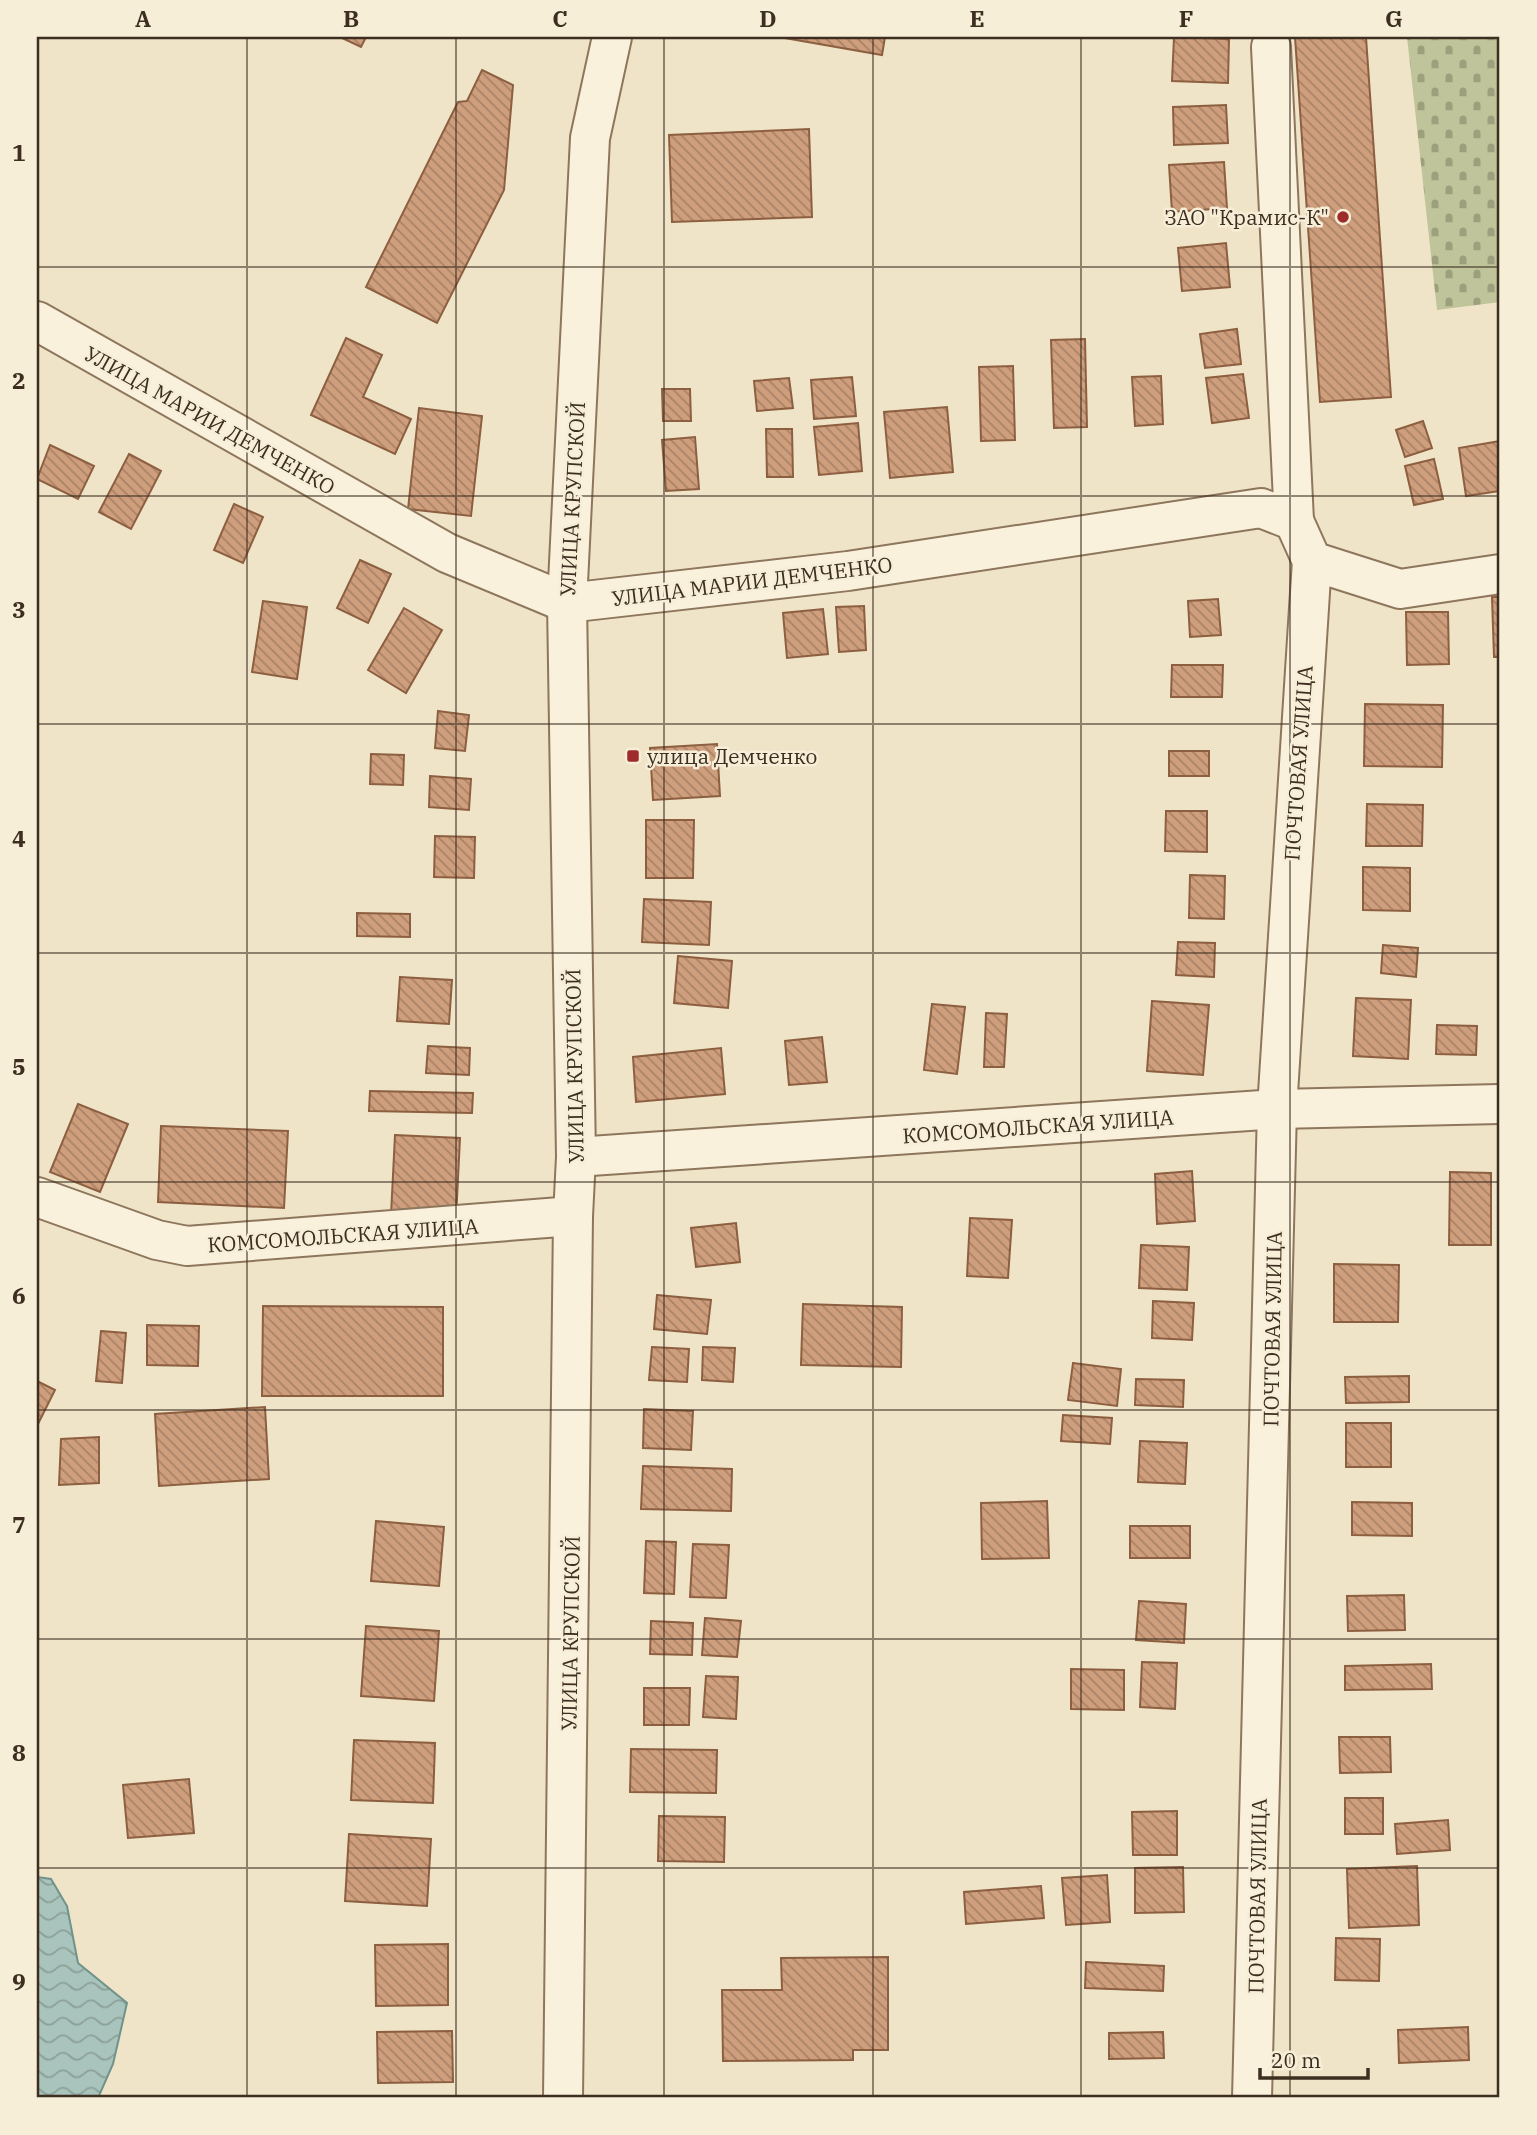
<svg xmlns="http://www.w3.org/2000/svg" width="1537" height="2135" viewBox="0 0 1537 2135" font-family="'IBM Plex Serif',serif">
<defs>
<pattern id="cemetery-stones" width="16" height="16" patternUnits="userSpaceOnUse" patternTransform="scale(1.75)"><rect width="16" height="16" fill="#bfc49a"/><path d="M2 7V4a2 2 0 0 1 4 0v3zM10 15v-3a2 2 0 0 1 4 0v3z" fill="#9ca07d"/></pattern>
<pattern id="water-waves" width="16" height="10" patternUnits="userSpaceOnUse" patternTransform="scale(1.75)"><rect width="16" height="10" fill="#a9c4bc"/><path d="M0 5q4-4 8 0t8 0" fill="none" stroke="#8ba098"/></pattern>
<pattern id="building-back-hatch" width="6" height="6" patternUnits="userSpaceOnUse" patternTransform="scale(1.75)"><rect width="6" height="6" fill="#cf9f7d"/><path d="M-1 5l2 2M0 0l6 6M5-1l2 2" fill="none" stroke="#a98266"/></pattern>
</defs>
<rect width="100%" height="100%" fill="#f0e4c8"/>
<!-- cemetery -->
<path fill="url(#cemetery-stones)" d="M1407 37H1500V302L1437 310Z"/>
<!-- water -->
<path fill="url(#water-waves)" stroke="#6f938a" stroke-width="2" d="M37 1877 51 1879 67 1906 78 1963 127 2003 113 2064 98 2098H37Z"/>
<!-- building -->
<g fill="url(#building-back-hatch)" stroke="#8d5f41" stroke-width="2">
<path d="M340 37H366L361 47Z"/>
<path d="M779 37H885L882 55Z"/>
<path d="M1174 37 1229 39 1228 83 1172 81Z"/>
<path d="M1295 37H1366L1391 397 1320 402Z"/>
<path d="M482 70 513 85 504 190 437 323 366 287 458 102 467 101Z"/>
<path d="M1226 105 1228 143 1174 145 1173 107Z"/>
<path d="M809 129 812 217 672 222 669 135Z"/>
<path d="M1224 162 1227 208 1172 212 1169 165Z"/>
<path d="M1226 243 1230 287 1182 291 1178 248Z"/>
<path d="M1237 329 1241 364 1205 368 1200 334Z"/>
<path d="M346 338 382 355 363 397 411 419 395 454 311 415Z"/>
<path d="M1085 339 1087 427 1054 428 1051 340Z"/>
<path d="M1013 366 1015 440 981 441 979 367Z"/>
<path d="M1243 374 1249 418 1212 423 1206 378Z"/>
<path d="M1161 376 1163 424 1135 426 1132 377Z"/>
<path d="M852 377 856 416 814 419 811 380Z"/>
<path d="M789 378 793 408 757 411 754 381Z"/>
<path d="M662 389H690L691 421H663Z"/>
<path d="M947 407 953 472 890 478 884 412Z"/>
<path d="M419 408 482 416 471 516 408 509Z"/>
<path d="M1423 421 1432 448 1405 457 1396 430Z"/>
<path d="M858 423 862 471 819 475 814 427Z"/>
<path d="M766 429H792L793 477H767Z"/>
<path d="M695 437 699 489 666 491 662 440Z"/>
<path d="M1500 441V491L1466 496 1459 448Z"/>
<path d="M50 445 94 466 78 499 37 479Z"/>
<path d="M129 454 161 471 131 529 99 512Z"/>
<path d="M1434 459 1443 499 1414 505 1405 466Z"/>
<path d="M234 504 263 517 243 563 214 550Z"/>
<path d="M360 560 391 574 368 623 337 608Z"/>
<path d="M1492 597H1500V657H1494Z"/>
<path d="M1218 599 1221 635 1190 637 1188 601Z"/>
<path d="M263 601 307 607 297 679 252 672Z"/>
<path d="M864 606 866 650 839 652 836 607Z"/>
<path d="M404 608 442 630 406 693 368 670Z"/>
<path d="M823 609 828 654 787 658 783 613Z"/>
<path d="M1406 612H1448L1449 664 1407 665Z"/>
<path d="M1172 665H1223L1222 697H1171Z"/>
<path d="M1365 704 1443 705 1442 767 1364 766Z"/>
<path d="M438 711 469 715 465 751 435 748Z"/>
<path d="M717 744 720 796 653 800 650 748Z"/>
<rect x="1169" y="751" width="40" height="25"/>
<path d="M371 754 404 755 403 785 370 784Z"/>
<path d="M430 776 471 779 469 810 429 807Z"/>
<path d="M1367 804 1423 805 1422 846H1366Z"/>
<path d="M1166 811H1207V852L1165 851Z"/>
<path d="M646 820H694L693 878H646Z"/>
<path d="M435 836 475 837 474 878 434 877Z"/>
<path d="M1363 867 1410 868V911L1363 910Z"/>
<path d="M1190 875 1225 876 1224 919 1189 918Z"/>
<path d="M644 899 711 902 709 945 642 942Z"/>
<path d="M357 913 410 914V937L357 936Z"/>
<path d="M1178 942 1215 943 1214 977 1176 975Z"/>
<path d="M1383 945 1418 948 1416 977 1381 973Z"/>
<path d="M678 956 732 961 728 1008 674 1003Z"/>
<path d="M400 977 452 980 449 1024 397 1021Z"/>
<path d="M1356 998 1411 1000 1408 1059 1353 1056Z"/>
<path d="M1152 1001 1209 1005 1203 1075 1147 1071Z"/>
<path d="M932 1004 965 1007 957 1074 924 1070Z"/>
<path d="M986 1013 1007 1014 1004 1067H984Z"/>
<path d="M1437 1025 1477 1026 1476 1055 1436 1054Z"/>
<path d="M822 1037 827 1082 789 1085 785 1041Z"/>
<path d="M428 1046 470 1048 469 1075 426 1073Z"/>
<path d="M721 1048 725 1094 636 1102 633 1057Z"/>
<path d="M370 1091 473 1093 472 1113 369 1111Z"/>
<path d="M78 1104 128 1124 100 1192 50 1172Z"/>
<path d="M161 1126 288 1131 284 1208 158 1202Z"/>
<path d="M395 1135 460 1138 456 1219 391 1215Z"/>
<path d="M1192 1171 1195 1221 1157 1224 1155 1174Z"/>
<path d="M1450 1172 1491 1173V1245H1449Z"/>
<path d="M970 1218 1012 1220 1008 1278 967 1276Z"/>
<path d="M736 1223 740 1262 696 1267 691 1228Z"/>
<path d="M1141 1245 1189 1247 1187 1290 1139 1288Z"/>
<path d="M1334 1264 1399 1265 1398 1322H1334Z"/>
<path d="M657 1295 711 1300 707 1334 654 1329Z"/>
<path d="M1153 1301 1194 1303 1192 1340 1152 1338Z"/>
<path d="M803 1304 902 1307 901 1367 801 1365Z"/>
<path d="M263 1306 443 1307V1396H262Z"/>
<path d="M147 1325 199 1326 198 1366 147 1365Z"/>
<path d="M101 1331 126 1333 122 1383 96 1381Z"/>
<path d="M652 1347 689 1349 687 1382 649 1380Z"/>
<path d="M703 1347 735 1348 733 1382 702 1380Z"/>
<path d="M1073 1363 1121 1369 1117 1406 1068 1400Z"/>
<path d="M1409 1376V1402L1346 1403 1345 1377Z"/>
<path d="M1136 1379 1184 1380 1183 1407 1135 1405Z"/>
<path d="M37 1381 55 1390 37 1426Z"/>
<path d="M265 1407 269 1479 159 1486 155 1414Z"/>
<path d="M644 1409 693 1411 691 1450 643 1448Z"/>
<path d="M1063 1415 1112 1418 1110 1444 1061 1441Z"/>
<rect x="1346" y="1423" width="45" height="44"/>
<path d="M99 1437V1483L59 1485 61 1439Z"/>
<path d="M1140 1441 1187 1443 1185 1484 1138 1482Z"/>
<path d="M643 1466 732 1469 731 1511 641 1509Z"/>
<path d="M1047 1501 1049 1558 982 1559 981 1503Z"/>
<path d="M1352 1502 1412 1503V1536L1352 1535Z"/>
<path d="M376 1521 444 1527 439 1586 371 1581Z"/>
<rect x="1130" y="1526" width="60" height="32"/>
<path d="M646 1541 676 1542 674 1594 644 1593Z"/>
<path d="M693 1544 729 1545 726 1598 690 1597Z"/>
<path d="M1404 1595 1405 1630 1348 1631 1347 1596Z"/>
<path d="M1139 1601 1186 1604 1184 1643 1136 1640Z"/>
<path d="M705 1618 741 1621 737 1657 702 1655Z"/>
<path d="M651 1621 693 1623 692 1655 650 1654Z"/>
<path d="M366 1626 439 1631 434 1701 361 1696Z"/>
<path d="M1142 1662 1177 1663 1175 1709 1140 1707Z"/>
<path d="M1431 1664 1432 1689 1345 1690V1666Z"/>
<path d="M1071 1669 1124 1670V1710L1071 1709Z"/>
<path d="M706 1676 738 1677 736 1719 703 1717Z"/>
<path d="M644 1688H690L689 1725H644Z"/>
<path d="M1339 1737H1390L1391 1772 1340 1773Z"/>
<path d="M354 1740 435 1743 433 1803 351 1800Z"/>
<path d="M631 1749 717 1750 716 1793 630 1792Z"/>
<path d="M189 1779 194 1833 128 1838 123 1785Z"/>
<rect x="1345" y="1798" width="38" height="36"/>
<path d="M1177 1811V1855H1133L1132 1812Z"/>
<path d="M659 1816 725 1817 724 1862 658 1861Z"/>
<path d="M1448 1820 1450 1850 1397 1854 1395 1824Z"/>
<path d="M349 1834 431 1839 427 1906 345 1901Z"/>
<path d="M1417 1866 1419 1925 1349 1928 1347 1869Z"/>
<path d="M1183 1867 1184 1912 1135 1913V1868Z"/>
<path d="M1107 1875 1110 1922 1066 1925 1062 1878Z"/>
<path d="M1041 1886 1044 1918 966 1924 964 1892Z"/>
<path d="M1336 1938 1380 1939 1379 1981 1335 1980Z"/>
<path d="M448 1944V2005L376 2006 375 1945Z"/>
<path d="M888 1957V2050H853V2060L723 2061 722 1990H782L781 1958Z"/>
<path d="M1086 1962 1164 1966 1163 1991 1085 1988Z"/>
<path d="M1468 2027 1469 2060 1399 2063 1398 2030Z"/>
<path d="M452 2031 453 2082 378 2083 377 2032Z"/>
<path d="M1163 2032 1164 2058 1109 2059V2033Z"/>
</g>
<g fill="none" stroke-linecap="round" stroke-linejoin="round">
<!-- minor casing -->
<g stroke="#8d765c" stroke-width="42">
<g id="minor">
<path d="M1271 47 1294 521"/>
<path d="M37 321 447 553 567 603 848 571 1261 508 1294 521 1312 561 1400 589 1500 574"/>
<path d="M576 1157 1277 1109 1500 1104"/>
<path d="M37 1197 157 1240 187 1246 573 1216"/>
<path d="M563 2098 573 1216 576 1157 567 603 590 138 612 37"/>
<path d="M1252 2098 1277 1109 1312 561"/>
</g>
</g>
<!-- minor -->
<use href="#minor" stroke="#faf1dc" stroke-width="38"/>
</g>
<!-- grid -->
<path fill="none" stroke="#3d2e20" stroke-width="2" stroke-opacity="0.55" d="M247 37V2098M456 37V2098M664 37V2098M873 37V2098M1081 37V2098M1290 37V2098M37 267H1500M37 496H1500M37 724H1500M37 953H1500M37 1182H1500M37 1410H1500M37 1639H1500M37 1868H1500"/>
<!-- markers -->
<g fill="#9e2a2b" stroke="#f7eed8" stroke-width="2.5">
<circle cx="1343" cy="217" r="7"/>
<rect x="626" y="749" width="14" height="14" rx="3.5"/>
</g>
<g text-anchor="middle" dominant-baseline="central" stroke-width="5" stroke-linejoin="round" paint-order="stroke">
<!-- poi labels -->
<g font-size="21" fill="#3d2e20" stroke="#f7eed8" text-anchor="end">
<text x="1329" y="217">ЗАО "Крамис-К"</text>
<text x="647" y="756" text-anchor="start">улица Демченко</text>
</g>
<!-- street labels -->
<g font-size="21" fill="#3d2e20" stroke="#f7eed8">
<text transform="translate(210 420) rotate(29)">УЛИЦА МАРИИ ДЕМЧЕНКО</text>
<text transform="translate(572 499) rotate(-87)">УЛИЦА КРУПСКОЙ</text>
<text transform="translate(752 581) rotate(-7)">УЛИЦА МАРИИ ДЕМЧЕНКО</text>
<text transform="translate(1298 763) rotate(-86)">ПОЧТОВАЯ УЛИЦА</text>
<text transform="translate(574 1066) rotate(-91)">УЛИЦА КРУПСКОЙ</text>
<text transform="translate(1038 1126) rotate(-4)">КОМСОМОЛЬСКАЯ УЛИЦА</text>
<text transform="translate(343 1235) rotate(-4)">КОМСОМОЛЬСКАЯ УЛИЦА</text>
<text transform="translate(1272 1329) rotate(-89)">ПОЧТОВАЯ УЛИЦА</text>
<text transform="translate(570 1633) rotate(-89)">УЛИЦА КРУПСКОЙ</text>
<text transform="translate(1257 1896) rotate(-89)">ПОЧТОВАЯ УЛИЦА</text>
</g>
</g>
<!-- border -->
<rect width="1537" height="2135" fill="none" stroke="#f7eed8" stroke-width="77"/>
<!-- scale -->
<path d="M1260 2068v10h108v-10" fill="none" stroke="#3d2e20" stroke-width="3.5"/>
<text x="1271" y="2068" font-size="21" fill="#3d2e20" stroke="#f7eed8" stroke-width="5" paint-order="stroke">20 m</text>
<rect x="38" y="38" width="1460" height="2058" fill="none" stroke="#3d2e20" stroke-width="2.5"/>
<g font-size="23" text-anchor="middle" font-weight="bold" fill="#3d2e20">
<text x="143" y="27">A</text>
<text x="351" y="27">B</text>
<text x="560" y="27">C</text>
<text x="768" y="27">D</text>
<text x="977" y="27">E</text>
<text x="1186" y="27">F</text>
<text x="1394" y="27">G</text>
<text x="19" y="161">1</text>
<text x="19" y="389">2</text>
<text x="19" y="618">3</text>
<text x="19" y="847">4</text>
<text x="19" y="1075">5</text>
<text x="19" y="1304">6</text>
<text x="19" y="1533">7</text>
<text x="19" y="1761">8</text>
<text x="19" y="1990">9</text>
</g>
</svg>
